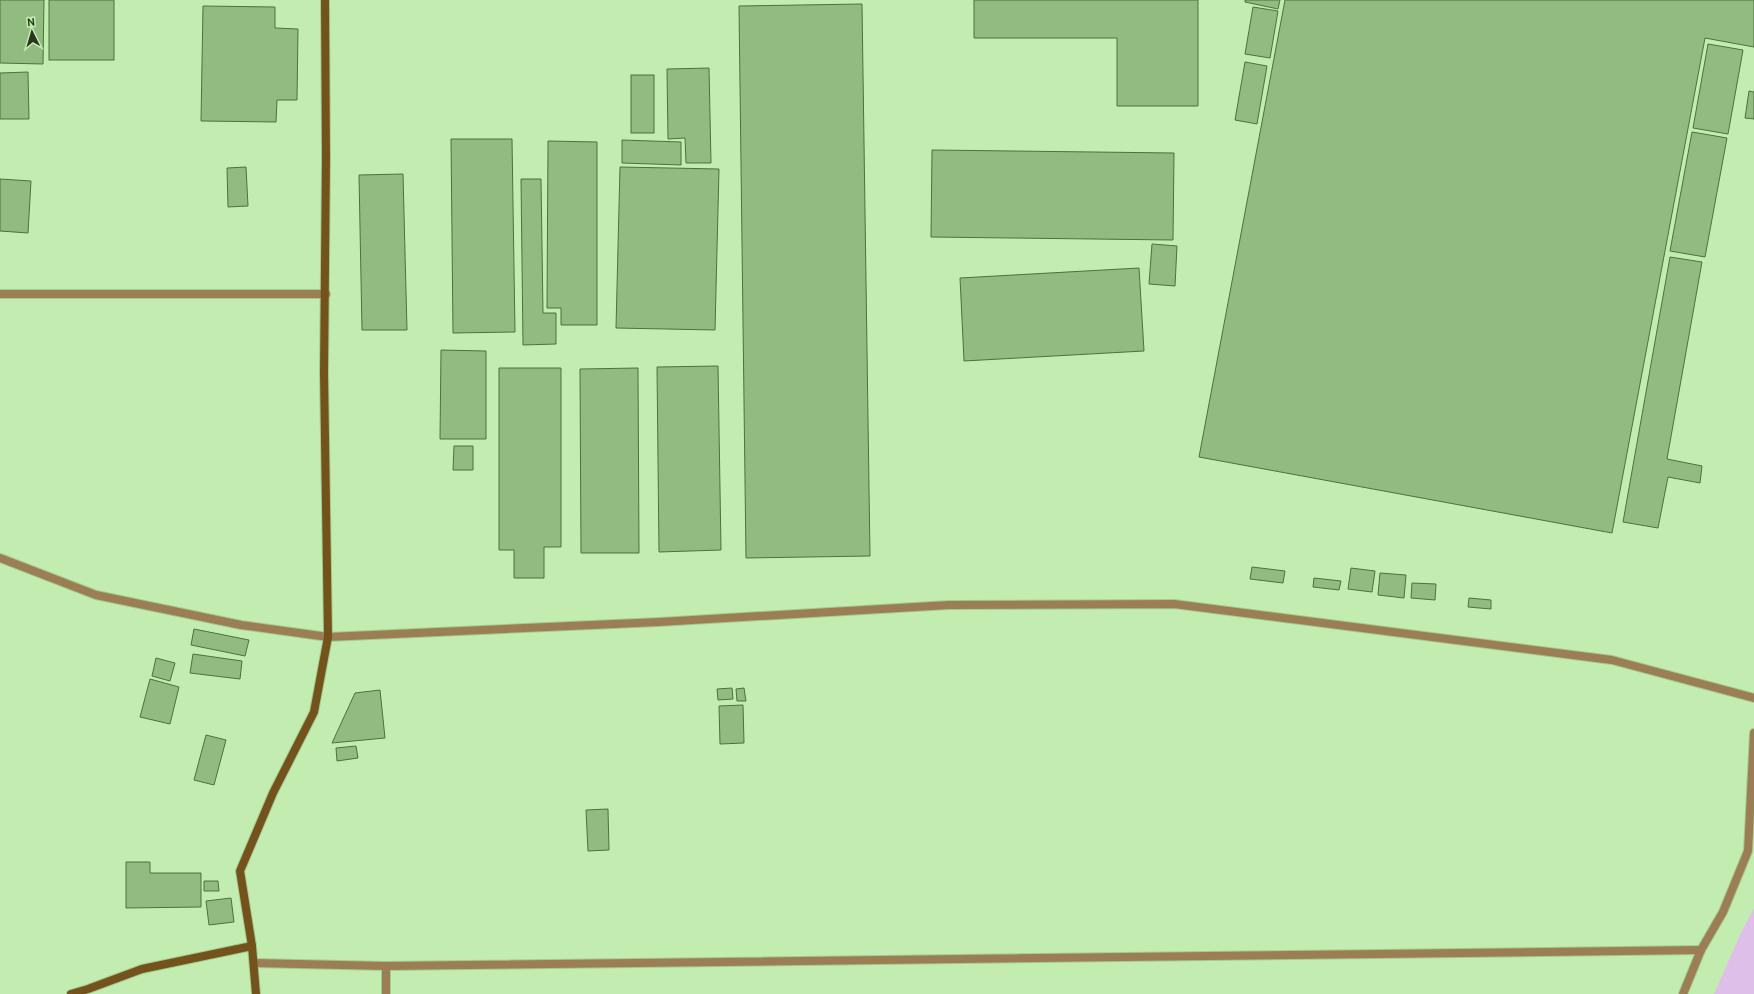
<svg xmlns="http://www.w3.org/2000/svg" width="1754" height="994" viewBox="0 0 1754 994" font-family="Cabin,sans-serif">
<rect width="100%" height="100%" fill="#c3edb0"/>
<!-- green -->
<path fill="#debfea" d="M1754 908V994H1714L1740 935Z"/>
<!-- building -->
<g fill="#92bb7f" stroke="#4d713a">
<path d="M0 0H44L43 64 0 63Z"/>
<rect x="49" y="0" width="65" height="60"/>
<path d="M974 0H1198V106H1117V38H974Z"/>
<path d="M1245 0H1280L1278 9 1245 2Z"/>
<path d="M1285 0H1754V47L1705 38 1612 533 1199 457Z"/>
<path d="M862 4 870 556 746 558 739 6Z"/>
<path d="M203 6 275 7V28L298 29 297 100H277L276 122 201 121Z"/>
<path d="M1253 7 1278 11 1270 58 1245 54Z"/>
<path d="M1708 44 1743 50 1728 134 1693 128Z"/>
<path d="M1245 62 1267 66 1257 124 1235 120Z"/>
<path d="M709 68 711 163H686L685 138 668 139 667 69Z"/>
<path d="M28 72 29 119H0V73Z"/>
<rect x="631" y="75" width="23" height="58"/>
<path d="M1749 91 1754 92V119L1745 118Z"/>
<path d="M1692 132 1727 138 1705 257 1670 251Z"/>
<path d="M451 139H512L515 332 453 333Z"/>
<path d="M622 140 681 142V165L622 163Z"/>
<path d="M548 141 597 142V325H561V308H547Z"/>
<path d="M932 150 1174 153 1173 240 931 237Z"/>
<path d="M246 167 248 206 228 207 227 168Z"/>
<path d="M620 167 719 169 715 330 616 328Z"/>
<path d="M403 174 407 330H362L359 175Z"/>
<path d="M0 179 31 181 28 233 0 231Z"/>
<path d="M521 179H541L543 313H556V344L523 345Z"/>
<path d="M1152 244 1177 246 1175 286 1149 284Z"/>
<path d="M1670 257 1702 262 1667 459 1702 466 1700 483 1668 477 1658 528 1623 522Z"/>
<path d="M1139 268 1144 351 964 361 960 278Z"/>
<path d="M441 350 486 351V439H440Z"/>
<path d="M718 366 721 550 659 552 657 367Z"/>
<path d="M499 368H561V547H544V578H514V550H499Z"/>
<path d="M638 368 639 553H581L580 369Z"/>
<path d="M454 446H473V470H453Z"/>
<path d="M1252 567 1285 571 1283 583 1250 579Z"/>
<path d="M1351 568 1375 571 1372 592 1348 589Z"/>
<path d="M1380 573 1406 575 1404 598 1378 595Z"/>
<path d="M1314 578 1341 581 1339 590 1313 587Z"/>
<path d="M1412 583 1436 584 1435 600 1411 598Z"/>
<path d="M1469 598 1491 600V609L1468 607Z"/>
<path d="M194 629 249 640 245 656 191 645Z"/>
<path d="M193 654 242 661 240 679 190 673Z"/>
<path d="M156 658 175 663 170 681 152 676Z"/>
<path d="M150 679 179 687 170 724 140 717Z"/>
<path d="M732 688 733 699 718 700 717 689Z"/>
<path d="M744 688 746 701H737L736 689Z"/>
<path d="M380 690 385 738 332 743 355 693Z"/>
<path d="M743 705 744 743 720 744 719 706Z"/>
<path d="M206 735 226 740 214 785 194 780Z"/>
<path d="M356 746 358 758 337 761 336 748Z"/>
<path d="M608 809 609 850 588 851 586 810Z"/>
<path d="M126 862H150V873H201V907L126 908Z"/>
<path d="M204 881H218L219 891H204Z"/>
<path d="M231 898 234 922 209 925 206 901Z"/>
</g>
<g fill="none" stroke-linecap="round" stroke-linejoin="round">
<!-- street casing -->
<g stroke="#a4c993" stroke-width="10">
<g id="street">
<path d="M0 294H326"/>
<path d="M0 558 96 595 241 625 328 637 659 622 949 605 1174 604 1612 660 1754 698"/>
<path d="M254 963 386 966 1701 950"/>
<path d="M386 966V994"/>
<path d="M1683 994 1701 950 1723 912 1748 851 1754 733"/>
</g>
</g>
<!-- secondary casing -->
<g stroke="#a4c993" stroke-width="10">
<g id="secondary">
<path d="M71 994 88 989 142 969 252 946"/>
<path d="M256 994 252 946 240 871 273 793 314 712 328 637 324 373 326 158 325 0"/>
</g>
</g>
<!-- street -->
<use href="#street" stroke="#9c7e54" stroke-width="8"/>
<!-- secondary -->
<use href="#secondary" stroke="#74521b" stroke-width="8"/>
</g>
<!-- north arrow -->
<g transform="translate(32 32) rotate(355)" stroke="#c3edb0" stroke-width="3" paint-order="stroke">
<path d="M0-3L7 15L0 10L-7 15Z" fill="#27371f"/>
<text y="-6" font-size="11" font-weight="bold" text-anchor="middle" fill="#27371f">N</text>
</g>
</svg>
